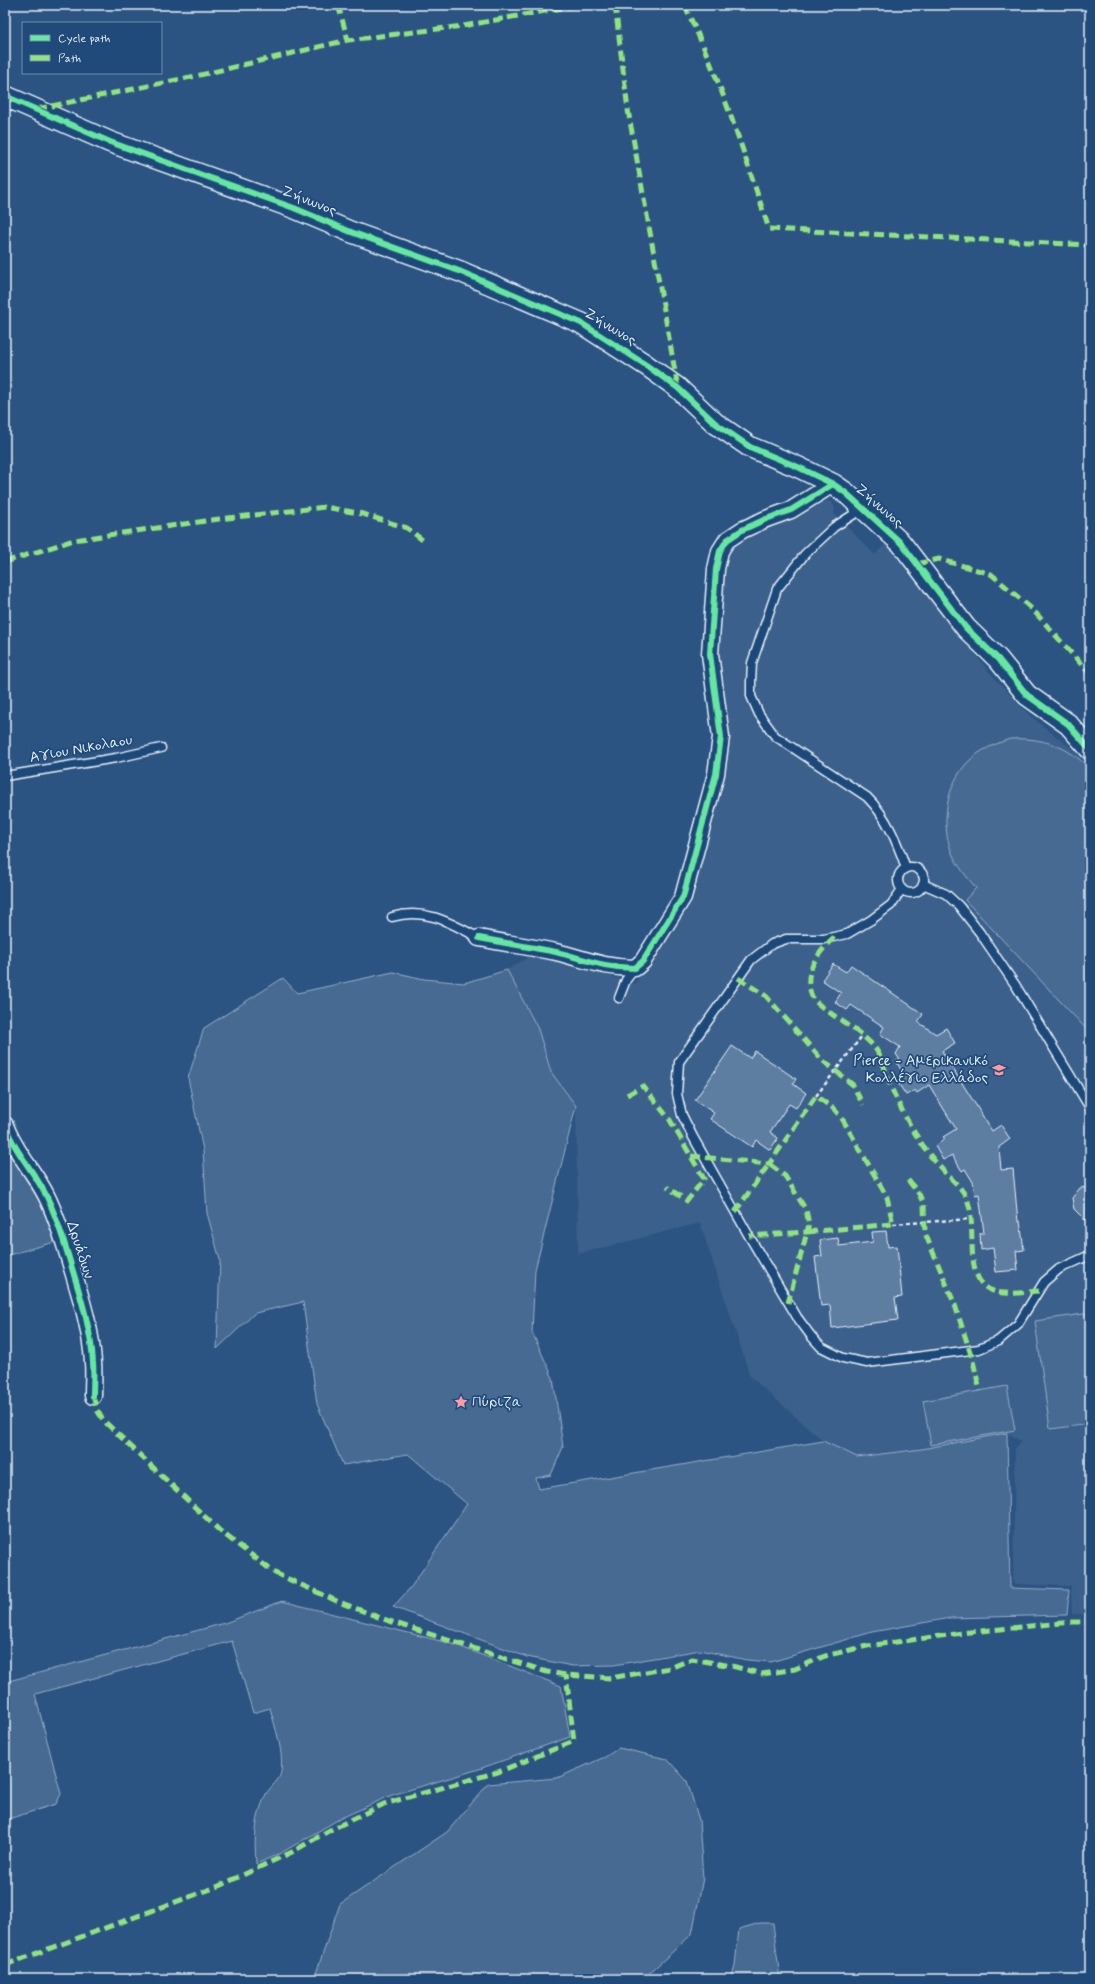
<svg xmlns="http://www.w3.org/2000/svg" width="1095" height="1984" viewBox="0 0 1095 1984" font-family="Mynerve,sans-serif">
<rect width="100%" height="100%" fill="#2b5482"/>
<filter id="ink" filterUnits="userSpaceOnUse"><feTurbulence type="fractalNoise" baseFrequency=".025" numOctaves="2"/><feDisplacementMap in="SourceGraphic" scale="8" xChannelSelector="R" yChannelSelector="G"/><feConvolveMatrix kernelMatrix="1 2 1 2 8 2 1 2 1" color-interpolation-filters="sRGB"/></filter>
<g filter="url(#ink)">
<!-- built -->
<path fill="#3a608b" d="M827 500 832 503 835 508 834 514 875 555 888 541 924 592 991 674 1029 715 1090 763V1614H1072L1071 1586 1013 1584 1015 1448 1021 1441 1007 1433 922 1449 857 1457 823 1441 750 1376 700 1223 578 1254 576 1106 551 1072 538 1029 507 970 529 957H539L560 960 635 984 688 899 724 762 717 659 725 556 735 542 763 527 785 522Z"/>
<!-- green -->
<g fill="#476b93" stroke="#98aec6">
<path d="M1010 739C1042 737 1068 746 1090 769V1033L965 900 976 888C967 877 958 867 952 853 940 825 946 784 968 762 979 750 995 744 1010 739Z"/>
<path d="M507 970 538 1029 551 1072 576 1106 535 1270 532 1332 553 1378 563 1447 551 1475 536 1478 539 1489 823 1441 857 1457 922 1449 1007 1433 1010 1588 1069 1590 1067 1615 950 1618 872 1632 771 1662 747 1660 700 1650 614 1665 572 1666 527 1657 393 1607 411 1587 467 1504 408 1454 343 1465 317 1404 303 1302 255 1313 217 1349 220 1260 207 1213 203 1150 188 1078 204 1028 283 978 297 993 393 972 424 979 464 983Z"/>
<path d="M5 1146 49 1217 58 1241 5 1256Z"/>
<path d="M1090 1313V1424L1050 1429 1035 1321Z"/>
<path d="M1007 1386 1015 1430 931 1445 923 1401Z"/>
<path d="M282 1601 456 1645 561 1686 570 1737 476 1770 392 1795 341 1818 281 1853 256 1864C254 1839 255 1817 266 1794 270 1787 280 1780 281 1772 284 1751 275 1728 270 1708L253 1713 232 1641 35 1694 61 1794 56 1804 5 1820V1682L225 1623Z"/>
<path d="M619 1748 667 1759 687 1781 699 1820 703 1878 692 1934 645 1977 640 1979H314L340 1904 447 1832 488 1784 557 1778 605 1757Z"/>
<path d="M760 1923H773L780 1979H731L735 1965 739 1929Z"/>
</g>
<!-- building -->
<g fill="#5d7da1" stroke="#e8f1f8">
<path d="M833 964 846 972 851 965 923 1014 918 1022 936 1034 946 1028 955 1043 942 1051 992 1131 1001 1125 1010 1139 999 1147 1001 1170 1013 1169 1018 1222 1020 1221 1024 1250 1016 1251 1018 1270 996 1272 993 1248 981 1250 980 1233H984L979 1194 975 1195 973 1182 965 1169 962 1171 952 1155 943 1160 935 1146 945 1139 943 1137 956 1129 929 1085 917 1093 915 1090 906 1095 896 1080 904 1075 896 1061 900 1060 896 1054 900 1047 880 1034 884 1027 851 1005 847 1010 835 1002 841 993 822 980Z"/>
<path d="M732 1046 750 1058 755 1051 796 1079 793 1084 806 1093 796 1108 789 1104 770 1132 778 1138 770 1150 756 1140 752 1147 710 1119 714 1113 695 1100Z"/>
<path d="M1090 1187V1225L1074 1209 1072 1198 1080 1188Z"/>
<path d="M886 1231 888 1247 897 1246 902 1297 895 1298 898 1320 832 1328 830 1305 821 1306 815 1257 822 1256 820 1240 838 1238 839 1246 873 1242 872 1232Z"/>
</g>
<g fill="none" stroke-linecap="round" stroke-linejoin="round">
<!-- service casing -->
<g stroke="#e8f1f8" stroke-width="11">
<g id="service">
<path d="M862 509 834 527 805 554 777 589 752 663 751 682V696L759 714 775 736 867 797C887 817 897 842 906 868"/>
<path d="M5 776 116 758 161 748"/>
<circle cx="911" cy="880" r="13"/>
<path d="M923 884 946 894 959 906 980 933 1016 986 1090 1108"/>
<path d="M902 889 891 905 871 920 847 934 824 939H786L772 944 751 960 679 1062 677 1094 682 1115 693 1137 749 1236 797 1317 811 1336 821 1347 843 1358 867 1363 979 1349 998 1341 1018 1324 1044 1282 1059 1269 1090 1255"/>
<path d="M392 917C425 907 451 923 479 938"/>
<path d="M619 998 626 980 635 968"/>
</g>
</g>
<!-- minor casing -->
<g stroke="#e8f1f8" stroke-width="19">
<g id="minor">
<path d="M479 938C505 943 530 947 556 952 585 959 603 968 635 968L643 961 683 897 716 774 721 737 710 654 716 569 720 551 727 540 742 530 766 519 791 510 833 484"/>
<path d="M5 1125C14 1151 34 1171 46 1195 56 1215 63 1238 69 1258 79 1292 91 1327 93 1362 94 1373 93 1385 93 1396"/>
</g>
</g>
<!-- tertiary casing -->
<g stroke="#e8f1f8" stroke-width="23">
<path id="tertiary" d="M5 96 110 142 294 208 351 232 459 271 581 323 646 365 678 388 715 423 750 447 798 467 833 484 846 493 901 543 966 628 998 659 1027 695 1068 724 1090 749"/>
</g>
<!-- path -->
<g stroke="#e8f1f8" stroke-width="2.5" stroke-dasharray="4 3" stroke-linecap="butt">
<path d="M816 1096 862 1036"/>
<path d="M893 1224 971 1219"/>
</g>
<!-- service -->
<use href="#service" stroke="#1f4a7a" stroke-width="8"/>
<!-- minor -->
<use href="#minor" stroke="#1f4a7a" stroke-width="16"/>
<!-- tertiary -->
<use href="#tertiary" stroke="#1f4a7a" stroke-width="20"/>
<!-- quiet -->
<g stroke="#91e382" stroke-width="5" stroke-dasharray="10 5" stroke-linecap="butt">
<path d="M338 5 348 40"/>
<path d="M615 5 628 110 678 388"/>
<path d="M684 5C720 77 744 153 769 229L1090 245"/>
<path d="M37 109 196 76 348 40 463 26 578 5"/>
<path d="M5 562 74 540 219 519 325 507 363 514 407 528 425 542"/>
<path d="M917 564 939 559 991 574 1033 610 1090 674"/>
<path d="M834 937C817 955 801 973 813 999 830 1016 861 1030 875 1048 883 1059 886 1074 891 1087 903 1114 918 1142 938 1165 948 1177 961 1185 967 1199 977 1223 965 1266 983 1285 996 1298 1022 1292 1039 1291"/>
<path d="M738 978 766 996 821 1059 853 1085 863 1105"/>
<path d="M627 1095 643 1086 670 1120 704 1179 687 1201 667 1187"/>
<path d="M691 1156 769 1164 816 1096 834 1109 843 1120 887 1197 893 1224 807 1232 788 1303"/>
<path d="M908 1180 919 1194 924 1205 925 1233 955 1305 973 1361 980 1391"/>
<path d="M735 1212 769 1164 785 1176 806 1210 809 1224 807 1232 749 1236"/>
<path d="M93 1396 97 1410 104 1421 220 1531 275 1573 339 1602 389 1621 547 1672 566 1675 610 1678 670 1668 692 1659 732 1666 762 1674 795 1669 825 1656 867 1646 970 1632 1072 1622H1090"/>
<path d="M5 1965 219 1886 292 1852 330 1830 384 1804 498 1772 574 1741 566 1675"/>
</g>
<!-- cycleway casing -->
<g stroke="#1f4a7a" stroke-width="8">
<g id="cycleway">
<path d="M5 96 110 142 294 208 351 232 459 271 581 323 646 365 678 388 715 423 750 447 798 467 833 484 846 493 901 543 966 628 998 659 1027 695 1068 724 1090 749"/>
<path d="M479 938C505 943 530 947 556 952 585 959 603 968 635 968L643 961 683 897 716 774 721 737 710 654 716 569 720 551 727 540 742 530 766 519 791 510 833 484"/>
<path d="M5 1125C14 1151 34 1171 46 1195 56 1215 63 1238 69 1258 79 1292 91 1327 93 1362 94 1373 93 1385 93 1396"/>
</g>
</g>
<!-- cycleway -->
<use href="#cycleway" stroke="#66e7a1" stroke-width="6"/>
</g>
</g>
<!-- icons -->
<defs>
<g id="school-bare" transform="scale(1.08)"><path d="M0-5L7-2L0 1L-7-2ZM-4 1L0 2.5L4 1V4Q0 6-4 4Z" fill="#ff9aa2" stroke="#1f4a7a" stroke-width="2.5" paint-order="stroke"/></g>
<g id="sight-bare" transform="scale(1.08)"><path d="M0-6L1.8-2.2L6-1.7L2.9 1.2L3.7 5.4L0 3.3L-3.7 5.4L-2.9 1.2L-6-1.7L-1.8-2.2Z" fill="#ff9aa2" stroke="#1f4a7a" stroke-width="2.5" paint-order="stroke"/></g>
</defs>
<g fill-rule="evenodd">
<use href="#school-bare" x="999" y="1070"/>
<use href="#sight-bare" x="461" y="1402"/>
</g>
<g text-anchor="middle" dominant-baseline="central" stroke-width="3.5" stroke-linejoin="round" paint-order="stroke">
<!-- street labels -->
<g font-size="15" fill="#e8f1f8" stroke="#1f4a7a">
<text transform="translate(309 201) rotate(22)">Ζήνωνος</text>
<text transform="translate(610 327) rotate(31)">Ζήνωνος</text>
<text transform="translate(879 506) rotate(41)">Ζήνωνος</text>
<text transform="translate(81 749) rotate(-10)">Αγιου Νικολαου</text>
<text transform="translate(80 1250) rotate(72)">Δρυάδων</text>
</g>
<!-- poi labels -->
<g font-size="15" fill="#e8f1f8" stroke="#1f4a7a" text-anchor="end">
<text x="988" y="1061">Pierce - Αμερικανικό<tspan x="988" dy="17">Κολλέγιο Ελλάδος</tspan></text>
<text x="472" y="1402" text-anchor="start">Πύριζα</text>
</g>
</g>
<!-- margin -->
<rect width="1095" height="1984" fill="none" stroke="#1f4a7a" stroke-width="20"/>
<rect x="10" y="10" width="1075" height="1964" fill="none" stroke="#e8f1f8" stroke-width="1.5" filter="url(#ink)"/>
<!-- legend -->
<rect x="22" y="22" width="140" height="52" fill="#1f4a7a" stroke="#6f8dac"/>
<rect x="30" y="35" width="20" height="6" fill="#66e7a1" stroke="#6f8dac"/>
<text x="58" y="42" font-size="12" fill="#e8f1f8">Cycle path</text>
<rect x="30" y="55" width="20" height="6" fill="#91e382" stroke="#6f8dac"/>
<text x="58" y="62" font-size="12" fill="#e8f1f8">Path</text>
</svg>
